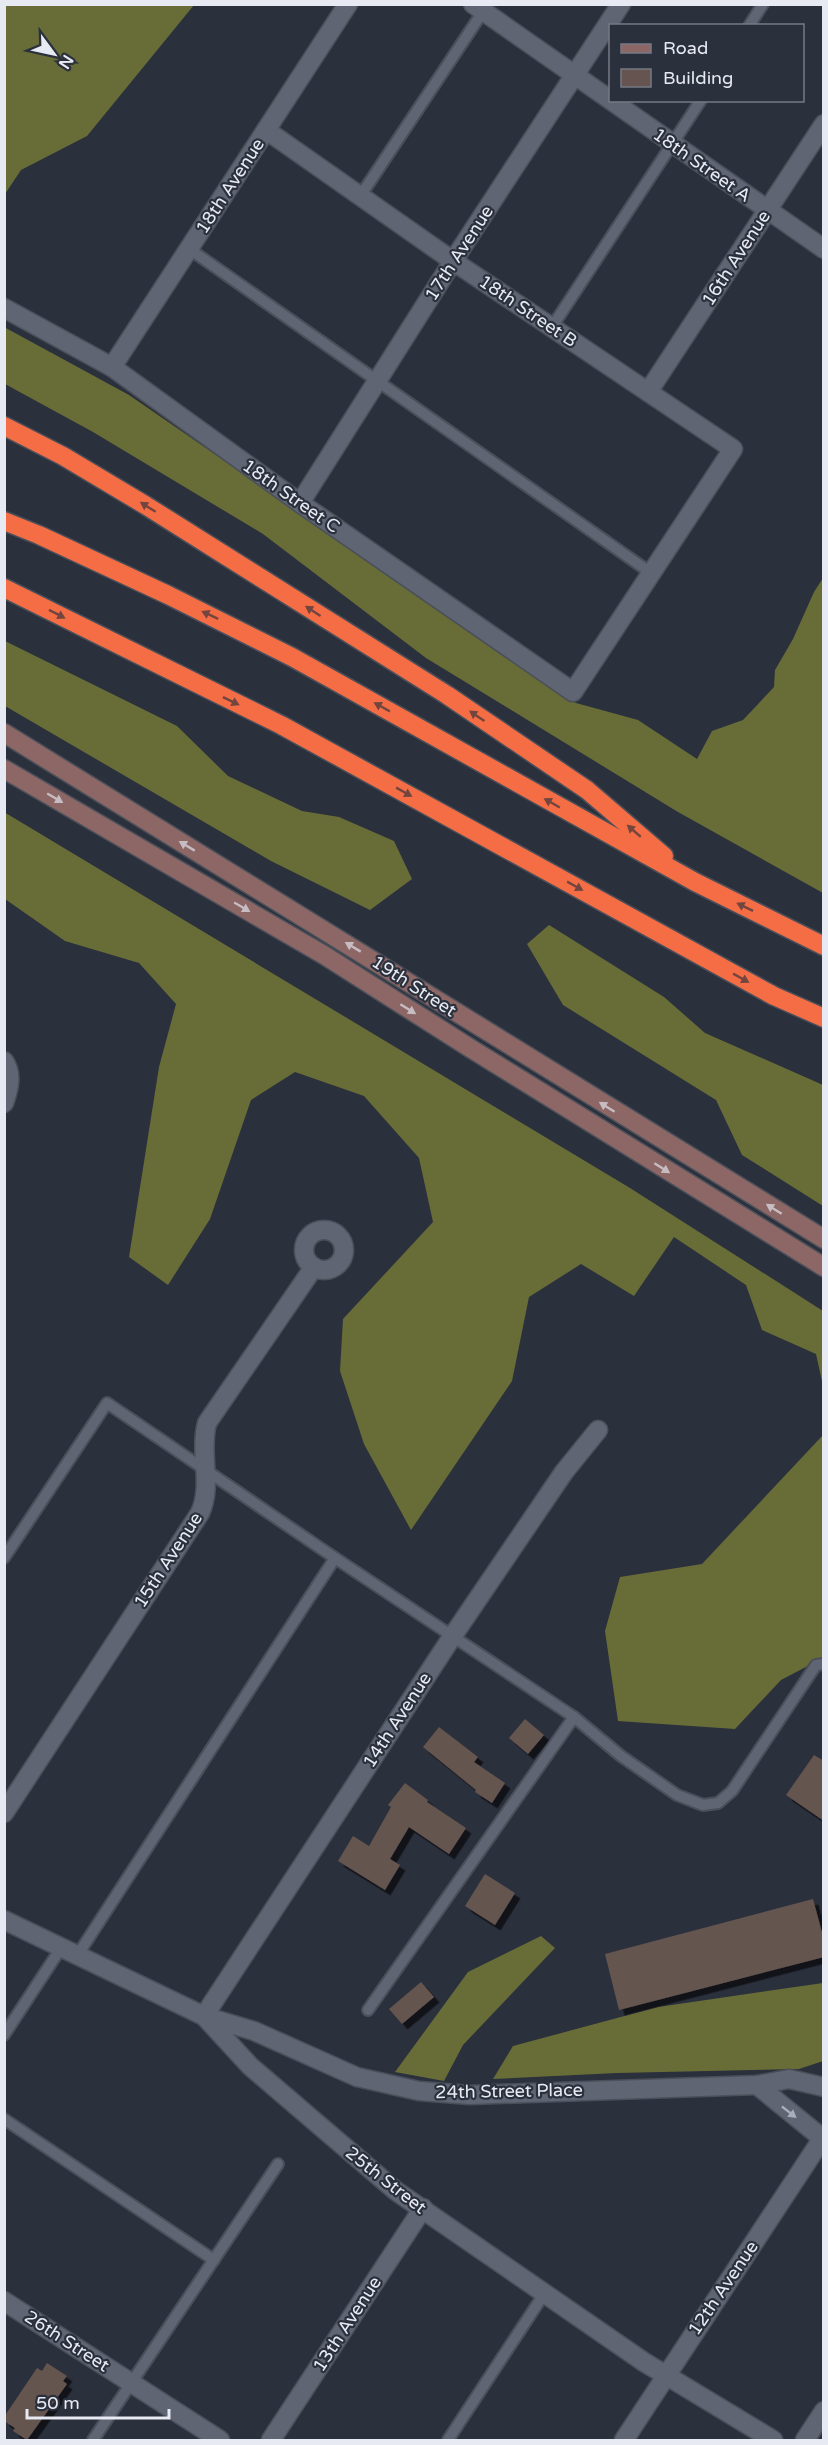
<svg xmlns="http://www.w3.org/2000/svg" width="828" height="2445" viewBox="0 0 828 2445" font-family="'Varela Round',sans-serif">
<defs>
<filter id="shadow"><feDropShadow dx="5.5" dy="5.5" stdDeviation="0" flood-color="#0009"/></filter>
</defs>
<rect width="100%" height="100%" fill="#2b303d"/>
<!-- forest -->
<g fill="#686d37">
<path d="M5 4H194V5L87 136 21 170 5 194Z"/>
<path d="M4 327 129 395 576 703 638 720 697 759 712 731 743 720 774 687 775 670 793 639 814 592 823 578V893L678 812 426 658 263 534 93 432 5 384Z"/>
<path d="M5 641 177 726 228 776 302 811 339 817 394 841 412 879 370 910 271 861 5 706Z"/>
<path d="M4 812 630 1188 823 1311V1386L816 1354 762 1330 746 1285 674 1237 634 1296 581 1264 529 1297 512 1381 411 1530 364 1444 340 1371 343 1319 433 1222 419 1158 364 1096 295 1072 251 1100 210 1219 168 1285 129 1257 159 1067 176 1004 139 963 65 941 5 899Z"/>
<path d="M549 925 664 997 705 1033 823 1085V1206L742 1155 716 1100 563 1005 527 944Z"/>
<path d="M823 1435V1658L781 1680 735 1729 618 1721 605 1631 620 1577 702 1564Z"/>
<path d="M541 1936 555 1948 463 2045 444 2081 395 2072 468 1972Z"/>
<path d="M823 1983V2061L799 2069 617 2073 493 2079 513 2046 658 2007Z"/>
</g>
<!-- building -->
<g fill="#65544f" filter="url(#shadow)">
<path d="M525 1719 544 1735 528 1754 509 1738Z"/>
<path d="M439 1727 478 1757 474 1762 505 1783 492 1803 475 1792 476 1790 423 1747Z"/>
<path d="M814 1755 824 1761V1821L786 1795Z"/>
<path d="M405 1783 428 1800 427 1802 466 1828 449 1854 409 1827 390 1859 400 1865 385 1890 338 1861 353 1836 369 1846 391 1807 388 1805Z"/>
<path d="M485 1874 515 1893 495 1925 465 1906Z"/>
<path d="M813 1899 824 1940V1957L619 2010 605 1954Z"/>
<path d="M421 1982 434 1997 402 2024 389 2009Z"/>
<path d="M47 2363 67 2376 63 2381 67 2384 27 2440 13 2431 15 2428 4 2421V2417L37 2368 42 2371Z"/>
</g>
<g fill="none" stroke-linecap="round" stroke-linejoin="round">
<!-- service casing -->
<g stroke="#4a4f59" stroke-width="14">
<g id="service">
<path d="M749 26 763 4"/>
<path d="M361 195 486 7"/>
<path d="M188 248 651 573"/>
<path d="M552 327 701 100"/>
<path d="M4 1558 107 1403 335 1558 574 1717 621 1756 677 1795 703 1805 718 1803 732 1791 816 1665 824 1664"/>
<path d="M77 1956 335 1558"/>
<path d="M368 2010 574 1717"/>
<path d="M4 2035 61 1948"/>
<path d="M4 2119 214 2260"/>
<path d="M93 2440 278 2164"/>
<path d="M448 2440 544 2294"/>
</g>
</g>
<!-- minor casing -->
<g stroke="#4a4f59" stroke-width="21">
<g id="minor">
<path d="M473 4 824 249"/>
<path d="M4 308 112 367 300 503 573 692 733 449 453 261 266 130"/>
<path d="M112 367 348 4"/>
<path d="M648 392 824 124"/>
<path d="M300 503 453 261 621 4"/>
<path d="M4 1061C13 1074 9 1089 4 1103"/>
<circle cx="324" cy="1250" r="20"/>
<path d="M598 1430 564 1472 452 1637 204 2016 254 2031 357 2077 419 2091 470 2095 757 2085 789 2079 824 2087"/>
<path d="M4 1813 200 1513C213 1485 199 1453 207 1423L314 1267"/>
<path d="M4 1920 204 2016 250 2066 396 2191 644 2362 773 2440"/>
<path d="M757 2085 822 2138"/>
<path d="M4 2301 220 2440"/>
<path d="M271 2440 423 2208"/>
<path d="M805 2440 824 2411"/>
</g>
</g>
<!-- tertiary casing -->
<g stroke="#4a4f59" stroke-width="21">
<path id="tertiary" d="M624 2440 824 2136"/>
</g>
<!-- secondary casing -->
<g stroke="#4a4f59" stroke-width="21">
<g id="secondary">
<path d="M4 733 824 1239"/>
<path d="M4 769 324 955 470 1048 824 1267"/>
</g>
</g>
<!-- motorway casing -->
<g stroke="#4a4f59" stroke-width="21">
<g id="motorway">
<path d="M4 426 63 456 145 505 447 695 587 790 664 856"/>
<path d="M4 521 39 535 168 595 292 657 695 882 824 946"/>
<path d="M4 588 281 725 774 996 824 1018"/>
</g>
</g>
<!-- service -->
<use href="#service" stroke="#5f6573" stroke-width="10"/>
<!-- minor -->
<use href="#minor" stroke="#5f6573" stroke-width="18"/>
<!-- tertiary -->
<use href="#tertiary" stroke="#5f6573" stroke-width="18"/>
<!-- secondary -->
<use href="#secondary" stroke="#8c6765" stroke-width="18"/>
<!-- motorway -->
<use href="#motorway" stroke="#f56d44" stroke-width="18"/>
</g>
<!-- one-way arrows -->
<defs><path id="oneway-solid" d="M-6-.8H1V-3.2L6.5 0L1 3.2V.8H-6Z" transform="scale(1.5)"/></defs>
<g fill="#72453f">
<use href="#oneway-solid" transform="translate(148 507) rotate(-148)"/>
<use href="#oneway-solid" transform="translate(313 611) rotate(-147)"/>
<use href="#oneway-solid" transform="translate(57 614) rotate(27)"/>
<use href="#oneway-solid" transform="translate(210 615) rotate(-155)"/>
<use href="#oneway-solid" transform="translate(231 701) rotate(26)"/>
<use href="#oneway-solid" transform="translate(382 707) rotate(-151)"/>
<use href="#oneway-solid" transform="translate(477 716) rotate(-146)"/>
<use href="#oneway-solid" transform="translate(404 792) rotate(29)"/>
<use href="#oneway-solid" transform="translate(552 803) rotate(-150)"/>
<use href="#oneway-solid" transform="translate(634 831) rotate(-139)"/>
<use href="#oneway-solid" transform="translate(575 886) rotate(29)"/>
<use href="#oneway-solid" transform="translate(745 907) rotate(-154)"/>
<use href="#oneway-solid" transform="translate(741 978) rotate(29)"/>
</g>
<g fill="#c7bcc1">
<use href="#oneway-solid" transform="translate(55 798) rotate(30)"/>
<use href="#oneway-solid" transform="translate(187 846) rotate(-149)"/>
<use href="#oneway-solid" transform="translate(242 907) rotate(30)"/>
<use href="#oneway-solid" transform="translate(353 947) rotate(-149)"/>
<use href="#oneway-solid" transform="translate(408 1009) rotate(32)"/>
<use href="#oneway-solid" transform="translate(607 1107) rotate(-148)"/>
<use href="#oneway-solid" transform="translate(662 1168) rotate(32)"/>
<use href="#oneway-solid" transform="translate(774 1209) rotate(-148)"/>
</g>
<use fill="#aaaeb9" href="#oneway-solid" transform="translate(789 2112) rotate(38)"/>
<g text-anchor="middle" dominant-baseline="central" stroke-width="4.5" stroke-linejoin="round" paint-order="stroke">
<!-- street labels -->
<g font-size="18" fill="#e7eaf2" stroke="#2b303d">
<text transform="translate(702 165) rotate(35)">18th Street A</text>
<text transform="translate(230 186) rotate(-57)">18th Avenue</text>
<text transform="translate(459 253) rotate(-57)">17th Avenue</text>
<text transform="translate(736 258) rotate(-57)">16th Avenue</text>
<text transform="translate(528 311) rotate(34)">18th Street B</text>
<text transform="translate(291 496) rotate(35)">18th Street C</text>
<text transform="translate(414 986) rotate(33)">19th Street</text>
<text transform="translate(168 1560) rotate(-57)">15th Avenue</text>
<text transform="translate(397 1720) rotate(-57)">14th Avenue</text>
<text transform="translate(509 2091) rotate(-1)">24th Street Place</text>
<text transform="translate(386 2180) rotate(38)">25th Street</text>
<text transform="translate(723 2288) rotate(-56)">12th Avenue</text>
<text transform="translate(347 2324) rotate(-57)">13th Avenue</text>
<text transform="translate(67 2341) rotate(33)">26th Street</text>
</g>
</g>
<!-- border -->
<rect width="828" height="2445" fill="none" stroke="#e7eaf2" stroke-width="12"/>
<!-- legend -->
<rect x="609" y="24" width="195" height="78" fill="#2b303d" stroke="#767a85" stroke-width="1.5"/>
<rect x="621" y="44" width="30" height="9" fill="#8c6765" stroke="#767a85" stroke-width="1.5"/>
<text x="663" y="54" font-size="18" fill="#e7eaf2">Road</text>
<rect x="621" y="69" width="30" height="18" fill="#65544f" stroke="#767a85" stroke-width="1.5"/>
<text x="663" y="84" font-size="18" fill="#e7eaf2">Building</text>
<!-- north arrow -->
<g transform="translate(54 54) rotate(123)" stroke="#2b303d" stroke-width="4.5" paint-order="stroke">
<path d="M0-4.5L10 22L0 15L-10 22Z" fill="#e7eaf2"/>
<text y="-9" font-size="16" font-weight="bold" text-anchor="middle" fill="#e7eaf2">N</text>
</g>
<!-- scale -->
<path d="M27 2409v9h142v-9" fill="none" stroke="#e7eaf2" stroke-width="3"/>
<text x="36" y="2409" font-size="18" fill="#e7eaf2" stroke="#2b303d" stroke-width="4.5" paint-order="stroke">50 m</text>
</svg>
